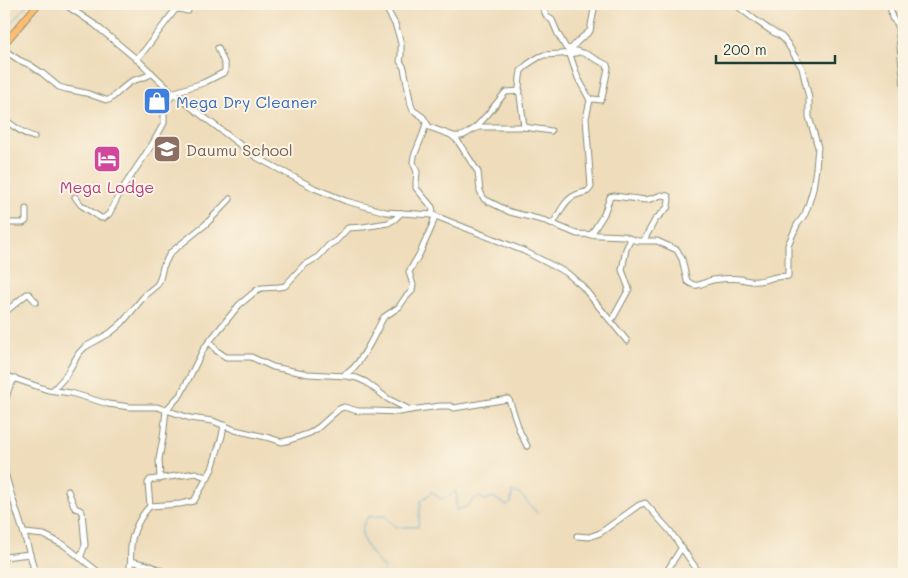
<svg xmlns="http://www.w3.org/2000/svg" width="908" height="578" viewBox="0 0 908 578" font-family="Mali,sans-serif">
<rect width="100%" height="100%" fill="#fcf5e5"/>
<filter id="ink" filterUnits="userSpaceOnUse"><feTurbulence type="fractalNoise" baseFrequency=".02" numOctaves="2"/><feDisplacementMap in="SourceGraphic" scale="10" xChannelSelector="R" yChannelSelector="G"/><feConvolveMatrix kernelMatrix="1 2 1 2 8 2 1 2 1" color-interpolation-filters="sRGB"/></filter>
<filter id="wash" filterUnits="userSpaceOnUse"><feTurbulence type="fractalNoise" baseFrequency=".0096" numOctaves="4" result="noise"/><feDisplacementMap in="SourceGraphic" scale="20" xChannelSelector="R" yChannelSelector="G"/><feGaussianBlur stdDeviation="1.12" result="paint"/><feColorMatrix in="noise" values="0 0 0 0 0 0 0 0 0 0 0 0 0 0 0 0 0 1.4 0 .05"/><feComposite in="paint" operator="in"/></filter>
<g filter="url(#wash)">
<rect width="100%" height="100%" fill="#eedcba"/>
<g fill="none" stroke-linecap="round" stroke-linejoin="round">
<!-- stream -->
<g stroke="#57a5d1" stroke-width="1">
<path d="M4 31 28 4"/>
<path d="M381 574 385 570C377 560 362 545 362 532 362 527 365 521 368 517L385 516 395 527H418L421 501 432 492 441 499 450 496 455 491 457 497 456 510 466 507 478 496 485 500 493 497 507 506 511 503 512 492 520 494 537 513"/>
</g>
</g>
</g>
<g filter="url(#ink)">
<g fill="none" stroke-linecap="round" stroke-linejoin="round">
<!-- minor casing -->
<g stroke="#868c77" stroke-width="7">
<g id="minor">
<path d="M64 4 94 24 140 62 174 94 256 157 314 188 346 201 386 212 433 215 524 251 567 273 582 286 627 341"/>
<path d="M384 4 395 24 399 36 401 44V55L400 61 404 68 411 105 413 110 423 117 429 127 451 135 457 140 478 172 480 191 484 199 510 212 546 221 577 234 624 236 631 239"/>
<path d="M541 4 547 17 552 20 558 34 566 48 586 54 607 65 608 68 602 98 601 100 593 99 590 100 586 118 591 187 588 191C584 193 580 193 576 195 565 199 559 214 553 224"/>
<path d="M890 4 892 18 898 24V27L904 86"/>
<path d="M4 50 19 60 30 65 42 73 59 87 66 89 86 93 106 100H109C117 94 124 86 132 81 139 78 146 78 152 73"/>
<path d="M570 50 578 41 590 31 595 4"/>
<path d="M569 52 578 78 590 100"/>
<path d="M136 59 144 51 175 10 179 9 188 11"/>
<path d="M172 93 203 83 225 72V65L218 48"/>
<path d="M4 119C13 126 23 134 34 137"/>
<path d="M426 123 423 134 414 156 413 162 417 172 416 182V188L432 207 433 211 431 215"/>
<path d="M524 127 519 88 520 77 521 71 528 64 539 57 544 55 576 53"/>
<path d="M475 128 488 114 504 94 506 92 520 91"/>
<path d="M454 136C468 138 468 129 480 127H524L551 131"/>
<path d="M75 197 81 205 101 218H104L109 214 121 191 153 143 164 123V105L174 94"/>
<path d="M4 223H23L26 221V209"/>
<path d="M591 235 604 214 610 197 614 196 646 200 654 198 661 195 668 196 669 199 668 207 655 220 644 240"/>
<path d="M4 313 27 294H29L36 302"/>
<path d="M613 318 629 289 622 270 626 249 631 239 638 241H657L677 250 682 259 687 281C698 290 702 282 713 280 721 279 733 278 741 279 746 280 751 282 757 281 763 281 770 278 776 277 780 276 784 277 788 276V245L797 225 805 214 808 206 813 189 816 168 818 147 809 117V98L802 68 787 43 782 37 770 30 754 19 735 4"/>
<path d="M210 342 217 351 226 357H251L273 367 308 374 346 376 357 378 366 382 388 399 410 410 440 406H450L454 408 508 399 510 402 520 432 527 446"/>
<path d="M345 374C359 369 375 334 382 320L384 317 399 307 405 298 412 291 413 285 409 272 420 253 432 226 435 216"/>
<path d="M4 375 48 390 71 393 108 404 130 407H157L190 418 213 421 235 430 270 438 282 442 290 440 310 433 319 427 339 409 344 407 358 411H372L400 412 410 410"/>
<path d="M53 390 65 377 79 353 85 347 110 333 122 323 146 294 157 285 160 279 163 267 170 253 206 224 230 199"/>
<path d="M4 405 9 388 15 378"/>
<path d="M4 469C13 504 27 538 35 574"/>
<path d="M160 479 159 459 163 438 166 410 181 394 204 348 239 305 257 290 262 288 279 287 285 286 304 265 318 257 329 245 336 241 348 228 363 227 388 223 395 219 401 213"/>
<path d="M68 491 75 508 80 510 82 512 85 545 80 558"/>
<path d="M150 506 148 483 150 480 196 473 208 478"/>
<path d="M25 533 44 535 64 545 101 574"/>
<path d="M577 536 589 537 600 533 639 505 645 503 670 531 700 574"/>
<path d="M4 557 30 554"/>
<path d="M131 561 151 566 168 574"/>
<path d="M128 574C132 565 130 556 131 546 132 532 141 515 150 506L180 504 194 501 212 469 222 436 224 425"/>
<path d="M665 574 682 547"/>
</g>
</g>
<!-- major casing -->
<g stroke="#868c77" stroke-width="8">
<path id="major" d="M4 44 38 4"/>
</g>
<!-- minor -->
<use href="#minor" stroke="#fff" stroke-width="5"/>
<!-- major -->
<use href="#major" stroke="#fdbc6f" stroke-width="6"/>
</g>
</g>
<!-- icons -->
<defs>
<g id="shop-square" transform="scale(1.4375)"><rect x="-9" y="-9" width="18" height="18" rx="4" fill="#3f7fe0" stroke="#fcf5e5"/><path d="M-5-2.5h2.3a2.7 3.5 0 0 1 5.4 0H5L5.5 6h-11ZM-1.5-2.5h3a1.5 2.3 0 0 0-3 0Z" fill="#fff"/></g>
<g id="school-square" transform="scale(1.4375)"><rect x="-9" y="-9" width="18" height="18" rx="4" fill="#8d6e63" stroke="#fcf5e5"/><path d="M0-5L7-2L0 1L-7-2ZM-4 1L0 2.5L4 1V4Q0 6-4 4Z" fill="#fff"/></g>
<g id="hotel-square" transform="scale(1.4375)"><rect x="-9" y="-9" width="18" height="18" rx="4" fill="#d1479c" stroke="#fcf5e5"/><path d="M-6-4.5h1.5V1H6V5H4.5V3h-9V5H-6ZM-4 0a1.8 1.8 0 1 1 3.6 0ZM.5 0V-2.5h3Q6-2.5 6 0Z" fill="#fff"/></g>
</defs>
<g fill-rule="evenodd">
<use href="#shop-square" x="157" y="101"/>
<use href="#school-square" x="167" y="149"/>
<use href="#hotel-square" x="107" y="159"/>
</g>
<g text-anchor="middle" dominant-baseline="central" stroke-width="4" stroke-linejoin="round" paint-order="stroke">
<!-- shop labels -->
<g font-size="16" fill="#366cbe" stroke="#fcf5e5" text-anchor="start">
<text x="176" y="101">Mega Dry Cleaner</text>
</g>
<!-- education labels -->
<g font-size="16" fill="#785e54" stroke="#fcf5e5" text-anchor="start">
<text x="186" y="149">Daumu School</text>
</g>
<!-- hotel labels -->
<g font-size="16" fill="#b23c85" stroke="#fcf5e5">
<text x="107" y="186">Mega Lodge</text>
</g>
</g>
<!-- margin -->
<rect width="908" height="578" fill="none" stroke="#fcf5e5" stroke-width="20"/>
<!-- scale -->
<path d="M716 55v8h119v-8" fill="none" stroke="#1f3d34" stroke-width="2.5"/>
<text x="723" y="55" font-size="15" fill="#1f3d34" stroke="#fcf5e5" stroke-width="4" paint-order="stroke">200 m</text>
</svg>
